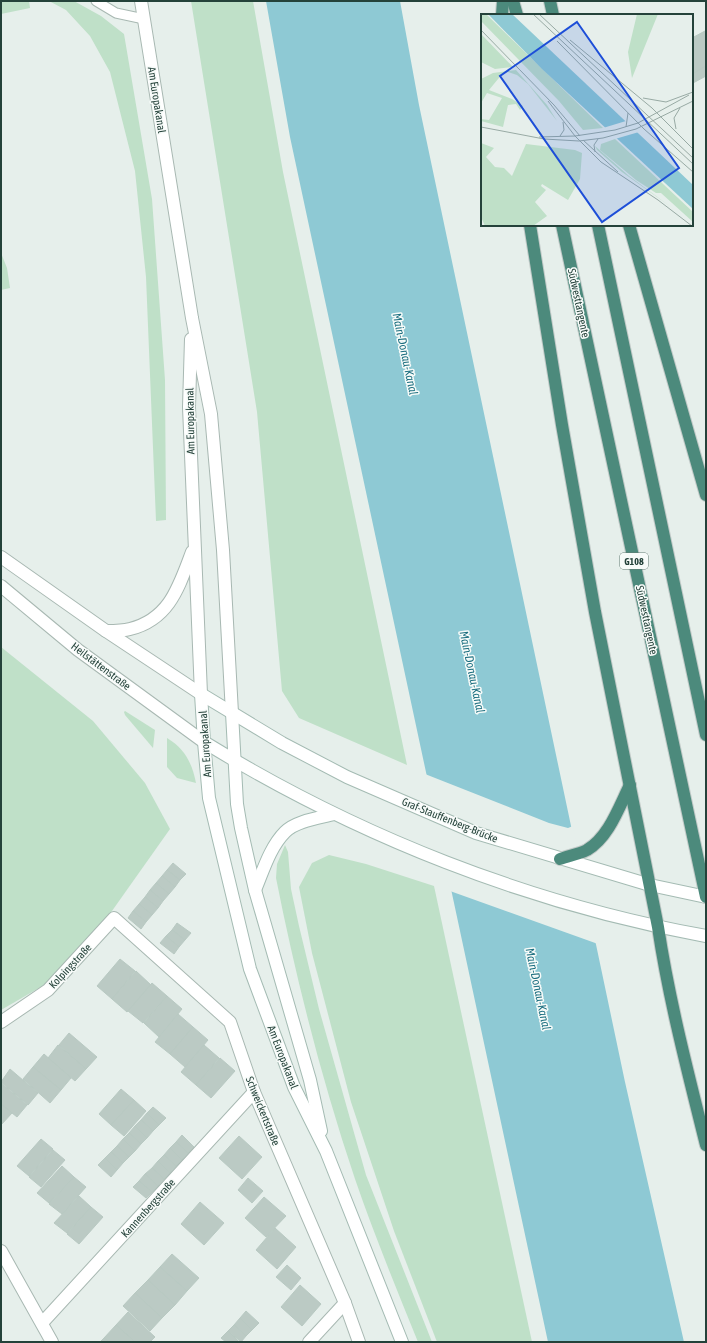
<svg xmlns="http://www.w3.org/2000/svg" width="707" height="1343" viewBox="0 0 707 1343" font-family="'Asap Condensed',sans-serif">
<rect width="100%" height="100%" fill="#e6efeb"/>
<!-- green -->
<g fill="#bfe0c8">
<path d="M1 1H29L30 8 1 14Z"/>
<path d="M49 1H74L101 16 124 34 152 199 165 380 166 520 156 521 146 277 135 171 110 72 90 36 66 10Z"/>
<path d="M191 1H253L283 172 407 765 299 718 282 691 257 412Z"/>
<path d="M1 253 7 268 10 288 1 290Z"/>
<path d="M1 647 93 721 145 783 170 829 107 918 46 984 1 1010Z"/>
<path d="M125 711 155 730 153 748 125 715 124 712Z"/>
<path d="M167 738C185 749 192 763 196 783L177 778 167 767Z"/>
<path d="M285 845 288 852 291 889 299 926 319 1009 366 1175 432 1342H418C396 1288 374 1234 355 1179 322 1081 296 979 276 878L277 864Z"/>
<path d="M329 855 366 864 434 886 532 1342H437L394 1231 351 1102 312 953 299 887 312 863Z"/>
</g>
<!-- water -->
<path fill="#8ec9d4" d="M266 1H400L419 105 625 1082 684 1342H548L290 137Z"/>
<!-- pier -->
<path fill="#e6efeb" d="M425 774 549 823 568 828 573 826 598 944 450 891Z"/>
<!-- building -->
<g fill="#bbcac4" stroke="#b8c9c2">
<path d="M705 31 706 66 695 73 692 68V38Z"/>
<path d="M706 66V76L693 83 692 74Z"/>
<path d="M173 863 186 874 180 880 167 870Z"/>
<path d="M167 870 180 880 175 887 162 876Z"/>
<path d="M162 876 175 887 169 894 156 883Z"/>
<path d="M156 883 169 894 163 901 150 890Z"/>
<path d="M150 890 163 901 158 908 145 897Z"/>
<path d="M145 897 158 908 152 915 139 904Z"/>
<path d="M139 904 152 915 146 922 133 911Z"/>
<path d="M133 911 146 922 141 929 128 918Z"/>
<path d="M177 923 191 933 185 940 172 930Z"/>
<path d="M172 930 185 940 179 947 166 936Z"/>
<path d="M166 936 179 947 174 954 160 943Z"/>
<path d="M120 959 135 971 112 999 97 986Z"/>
<path d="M136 971 151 985 127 1012 112 999Z"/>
<path d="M152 983 167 996 143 1023 128 1011Z"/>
<path d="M167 996 182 1009 159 1037 144 1023Z"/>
<path d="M178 1014 193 1027 170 1054 155 1042Z"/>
<path d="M193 1027 208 1040 185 1067 170 1054Z"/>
<path d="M69 1033 97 1057 86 1069 59 1045Z"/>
<path d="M58 1045 86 1069 75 1081 48 1058Z"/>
<path d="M204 1045 219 1058 196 1085 181 1072Z"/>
<path d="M44 1054 71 1078 61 1090 33 1067Z"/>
<path d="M220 1058 235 1071 211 1098 196 1085Z"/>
<path d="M33 1067 61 1090 50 1103 23 1079Z"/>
<path d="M10 1069 38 1093 28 1105 1 1082Z"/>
<path d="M1 1083 27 1105 17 1117 1 1104Z"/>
<path d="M121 1089 134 1100 111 1125 99 1114Z"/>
<path d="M134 1100 146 1111 124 1136 111 1125Z"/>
<path d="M1 1104 12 1113 1 1125Z"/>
<path d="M153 1107 166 1118 159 1125 147 1113Z"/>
<path d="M147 1113 159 1125 153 1131 141 1120Z"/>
<path d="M141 1120 153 1131 147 1138 135 1126Z"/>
<path d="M135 1126 147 1138 141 1144 129 1133Z"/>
<path d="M129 1133 141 1144 135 1151 123 1139Z"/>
<path d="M182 1135 194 1147 188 1153 176 1142Z"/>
<path d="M239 1136 262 1157 242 1179 219 1158Z"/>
<path d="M41 1139 53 1149 29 1176 17 1166Z"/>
<path d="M123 1139 135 1151 129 1157 117 1146Z"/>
<path d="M176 1142 188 1153 182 1160 170 1148Z"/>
<path d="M117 1146 129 1157 123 1163 111 1152Z"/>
<path d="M170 1148 182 1160 176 1166 164 1155Z"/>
<path d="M53 1150 65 1160 41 1187 29 1177Z"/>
<path d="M111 1152 123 1163 117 1170 105 1158Z"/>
<path d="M164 1155 176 1166 170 1173 158 1161Z"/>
<path d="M105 1158 117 1170 111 1177 98 1165Z"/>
<path d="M158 1161 170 1173 164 1179 152 1168Z"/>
<path d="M62 1166 74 1177 49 1203 37 1193Z"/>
<path d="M152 1168 164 1179 158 1186 145 1174Z"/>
<path d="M145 1174 158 1186 152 1192 139 1181Z"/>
<path d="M74 1177 86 1187 62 1214 49 1204Z"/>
<path d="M248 1178 263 1191 252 1203 238 1190Z"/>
<path d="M139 1181 152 1192 146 1198 133 1187Z"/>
<path d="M79 1196 91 1207 67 1233 54 1223Z"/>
<path d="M264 1197 286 1216 266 1237 245 1218Z"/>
<path d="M200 1202 224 1223 204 1245 181 1224Z"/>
<path d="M91 1207 103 1217 79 1244 67 1234Z"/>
<path d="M275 1228 296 1247 277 1269 256 1250Z"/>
<path d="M172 1254 199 1278 187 1291 160 1267Z"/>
<path d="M287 1265 301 1278 291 1290 276 1277Z"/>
<path d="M160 1267 187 1291 175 1305 148 1280Z"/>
<path d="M148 1280 175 1305 162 1318 135 1293Z"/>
<path d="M300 1285 321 1304 302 1326 281 1307Z"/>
<path d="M135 1293 162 1318 150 1331 123 1306Z"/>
<path d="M246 1311 259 1323 252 1330 240 1318Z"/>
<path d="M128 1312 155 1337 150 1342H135L116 1325Z"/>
<path d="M240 1318 252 1330 246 1336 234 1325Z"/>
<path d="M116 1325 135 1342H109L104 1338Z"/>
<path d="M234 1325 246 1336 241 1342 228 1331Z"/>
<path d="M228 1331 239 1342H226L221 1338Z"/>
<path d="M104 1338 109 1342H100Z"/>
</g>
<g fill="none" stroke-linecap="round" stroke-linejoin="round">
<!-- service casing -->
<g stroke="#a8b8b2" stroke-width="11">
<path id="service" d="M96 1 116 13 144 19"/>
</g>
<!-- minor casing -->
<g stroke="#a8b8b2" stroke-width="14">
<g id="minor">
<path d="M1 1022 48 990 114 918 230 1022 254 1092 345 1303 359 1342"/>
<path d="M1 1251 52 1342"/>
<path d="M42 1323 254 1092"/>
<path d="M309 1342 345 1303"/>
</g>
</g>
<!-- tertiary casing -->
<g stroke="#a8b8b2" stroke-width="14">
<g id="tertiary">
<path d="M141 1 192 318 211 414 223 550 232 713"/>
<path d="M191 339 189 407 201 694"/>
<path d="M1 557 106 631 201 694"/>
<path d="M1 586 78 650 204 742"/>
<path d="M106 631C113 631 123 631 130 629 170 619 179 586 192 552"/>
</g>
</g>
<!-- secondary casing -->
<g stroke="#a4bbb3" stroke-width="14">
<g id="secondary">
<path d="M201 694 204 742 209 798 250 969 294 1087 326 1151 402 1342"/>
<path d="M201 694 282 743 347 777 476 833 650 885 706 897"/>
<path d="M232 713 237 804 241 828 255 890 310 1080 321 1131"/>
<path d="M204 742C357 836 529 904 706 936"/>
<path d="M255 890C263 871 270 847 285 832 296 821 319 818 334 814"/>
</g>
</g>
<!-- trunk casing -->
<g stroke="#c2cac8" stroke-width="14">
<g id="trunk">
<path d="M513 1 517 15"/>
<path d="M550 1 553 15"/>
<path d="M502 15 503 1"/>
<path d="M530 225 562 425 595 612 658 927C669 1000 688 1073 706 1145"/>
<path d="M562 225 706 897"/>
<path d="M598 225 706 735"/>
<path d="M629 225 706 495"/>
<path d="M560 859C568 856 579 854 587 850 609 837 619 807 630 785"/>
</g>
</g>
<!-- service -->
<use href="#service" stroke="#fff" stroke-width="9"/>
<!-- minor -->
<use href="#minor" stroke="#fff" stroke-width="12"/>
<!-- tertiary -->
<use href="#tertiary" stroke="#fff" stroke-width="12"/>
<!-- secondary -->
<use href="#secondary" stroke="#fff" stroke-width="12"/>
<!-- trunk -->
<use href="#trunk" stroke="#4c8a7c" stroke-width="12"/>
</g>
<g text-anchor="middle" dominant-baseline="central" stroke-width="3" stroke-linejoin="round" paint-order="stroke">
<!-- shield labels -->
<rect fill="#f7fbf9" stroke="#637a73" stroke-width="1" x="620" y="553" width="28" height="16" rx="3"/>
<g font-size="10" font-weight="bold" fill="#24423a">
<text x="634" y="561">G108</text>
</g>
<!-- street labels -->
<g font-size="11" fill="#24423a" stroke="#f7fbf9">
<text transform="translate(157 100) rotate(81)">Am Europakanal</text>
<text transform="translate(579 303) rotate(78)">Südwesttangente</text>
<text transform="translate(190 421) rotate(-91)">Am Europakanal</text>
<text transform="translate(647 620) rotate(78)">Südwesttangente</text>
<text transform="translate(101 666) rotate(37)">Heilstättenstraße</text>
<text transform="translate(205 744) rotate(-94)">Am Europakanal</text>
<text transform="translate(450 820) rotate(22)">Graf-Stauffenberg-Brücke</text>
<text transform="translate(70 966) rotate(-47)">Kolpingstraße</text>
<text transform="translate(283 1057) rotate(69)">Am Europakanal</text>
<text transform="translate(263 1111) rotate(68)">Schweickertstraße</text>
<text transform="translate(148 1208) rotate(-48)">Kannenbergstraße</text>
</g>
<!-- water labels -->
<g font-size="12" font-style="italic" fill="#1c6f80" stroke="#f7fbf9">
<text transform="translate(405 354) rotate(78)">Main-Donau-Kanal</text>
<text transform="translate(472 672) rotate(78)">Main-Donau-Kanal</text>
<text transform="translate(538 989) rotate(78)">Main-Donau-Kanal</text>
</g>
</g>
<!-- overview -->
<g transform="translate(481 14)">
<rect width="212" height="212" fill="#e6efeb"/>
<path d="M0 0H5L122 114 102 116 78 87 0 7ZM156 0H177L151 64 147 38ZM0 20 32 53 14 55 0 48ZM35 56 66 91 76 107 47 70 36 61 27 58 22 59 8 76 31 85 42 92 39 96 35 90 27 91 22 113 0 107V105L8 106 21 84 6 79 0 89V65L12 59ZM134 125 212 198V208L180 179H175L155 166 119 136 120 130ZM0 129 13 134 5 143 14 153 23 154 31 162 45 130 94 136 101 139 99 165 87 186 61 170 60 172 65 176 54 188 66 202 52 212H4L0 203ZM114 132 148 162 190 193 141 158 116 136Z" fill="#bfe0c8"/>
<path d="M7 0H31L212 171V195L61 55Z" fill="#8ec9d4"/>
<path d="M145 107 158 118 134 125 122 114Z" fill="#e6efeb"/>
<path fill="none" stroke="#98aaa4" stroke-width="1" d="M52 0 212 150M58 0 212 144M0 16 73 91 99 122M89 26 171 94 212 135M76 27 163 115 212 158M162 84 185 88 212 78M67 87 94 122M0 113 63 125 98 127M145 113 147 99M195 115 193 104 199 94M79 122 83 116 82 108M94 122 120 148 177 186 211 212M94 122 134 116 157 109 208 81M58 123 94 122M102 126 137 158M98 127 122 124 155 115 212 87M114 138 113 131 117 125"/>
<path fill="#1d4ed8" fill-opacity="0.15" stroke="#1d4ed8" stroke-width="2" d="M96 8 198 154 121 208 19 62Z"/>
<rect width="212" height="212" fill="none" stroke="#24423a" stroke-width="2"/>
</g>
<!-- border -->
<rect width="707" height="1343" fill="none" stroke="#24423a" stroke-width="4"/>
</svg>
